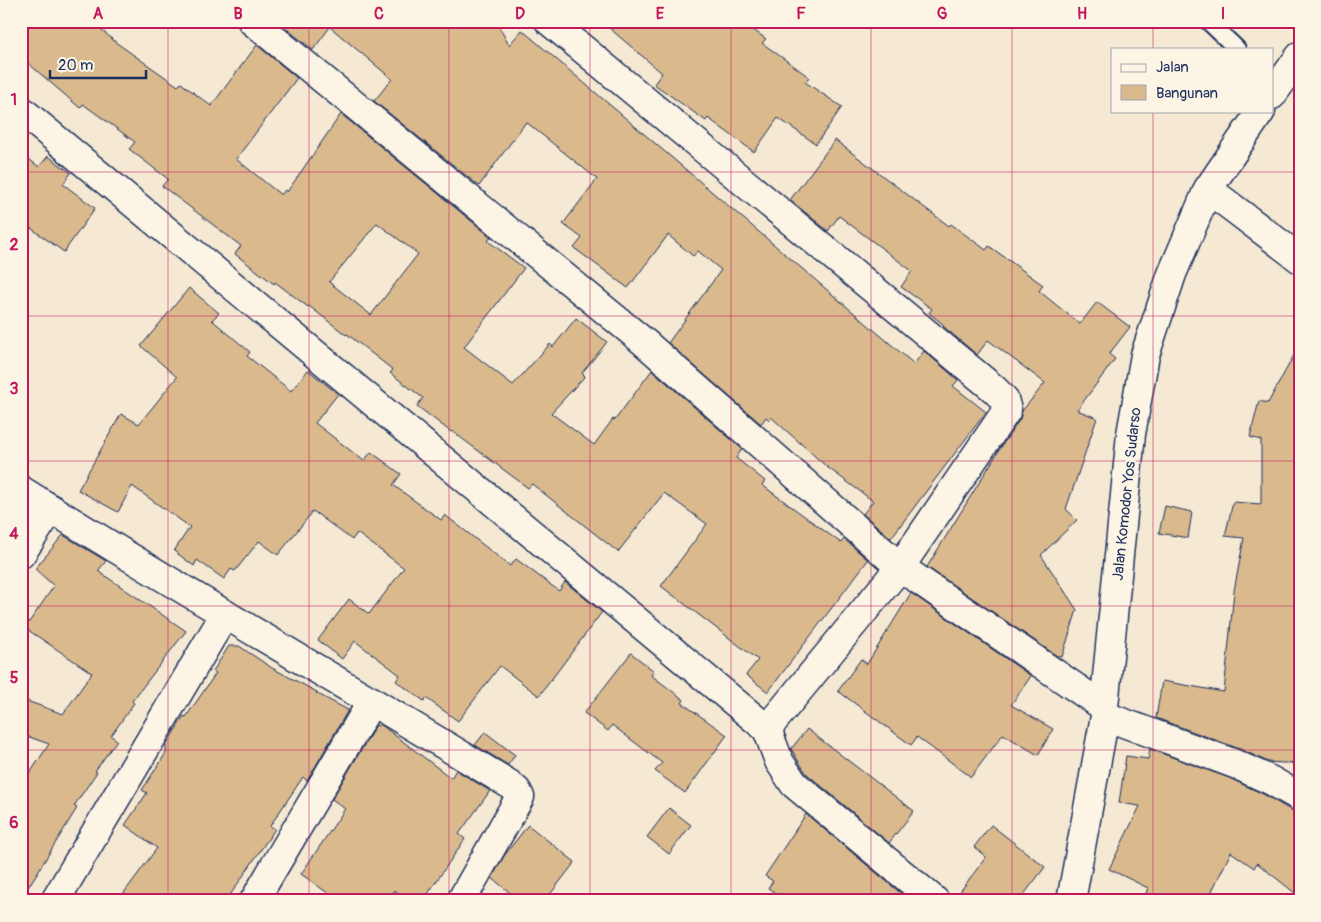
<svg xmlns="http://www.w3.org/2000/svg" width="1321" height="922" viewBox="0 0 1321 922" font-family="Pangolin,sans-serif">
<rect width="100%" height="100%" fill="#f5e9d3"/>
<filter id="ink" filterUnits="userSpaceOnUse"><feTurbulence type="fractalNoise" baseFrequency=".02" numOctaves="2"/><feDisplacementMap in="SourceGraphic" scale="10" xChannelSelector="R" yChannelSelector="G"/><feConvolveMatrix kernelMatrix="1 2 1 2 8 2 1 2 1" color-interpolation-filters="sRGB"/></filter>
<g filter="url(#ink)">
<!-- building -->
<g fill="#dab98d" stroke="#1b2f5e" fill-rule="evenodd">
<path d="M21 21H91L118 44 178 86 181 83 211 106 257 45 297 78 236 159 281 195 285 190 287 192 341 114 491 237 488 241 524 268 464 347 513 385 550 344 553 347 576 318 607 342 582 373 585 376 551 413 594 445 613 419 615 420 652 370 742 449 736 458 765 481 762 485 841 543 844 539 868 560 768 692 746 675 758 660 661 586 707 524 664 493 618 552 532 484 528 488 452 431 451 432 417 406 423 398 390 373 393 370 347 334 346 335 309 306 308 307 275 282 274 284 235 254 241 246 162 186 168 179 129 149 135 142 83 104 80 108 21 57ZM377 223 418 254 371 315 329 282Z"/>
<path d="M277 21H496L509 45 522 30 914 364 924 351 958 380 953 386 986 412 891 538 863 514 873 501 827 467 771 417 769 420 766 417 761 424 668 343 721 270 698 251 693 256 668 235 628 288 574 248 582 238 563 224 597 179 526 122 479 186 374 101 392 79 330 27 313 50Z"/>
<path d="M601 21H741L766 39 762 43 809 77 805 82 842 107 816 144 778 118 754 152 708 118 706 121 654 84 662 73Z"/>
<path d="M835 140 949 226 951 224 986 250 989 246 1043 285 1039 291 1080 324 1097 302 1130 327 1109 354 1115 359 1077 410 1097 418 1066 509 1077 520 1041 555 1077 610 1062 657 1057 656 927 567 1003 444 1020 419 1022 411 1045 383 988 340 977 355 943 326 944 325 929 313 932 309 901 287 912 271 839 216 828 231 790 200Z"/>
<path d="M21 153 39 167 48 156 71 173 63 184 95 208 64 252 21 221Z"/>
<path d="M189 288 219 313 212 320 250 352 247 356 291 391 308 370 338 394 315 423 364 461 371 452 401 474 393 485 441 520 445 515 510 566 516 559 559 591 565 582 602 612 539 696 500 666 458 721 426 698 424 701 396 681 400 675 355 641 342 659 318 640 349 599 369 614 404 568 357 533 352 540 313 511 278 555 259 541 235 571 231 569 224 579 197 560 194 566 174 551 190 527 132 486 118 512 78 490 121 414 139 424 177 377 141 346Z"/>
<path d="M1300 344V764L1268 762 1240 749 1156 718 1162 681 1224 692 1234 591 1244 538 1225 536 1233 502 1261 504V440L1250 437 1259 401 1268 403Z"/>
<path d="M1165 506 1192 512 1188 538 1159 533Z"/>
<path d="M63 535 106 561 98 571 186 631 132 701 134 703 111 736 117 740 95 771 97 772 74 806 77 808 21 899V787L49 744 21 734V699L63 714 92 673 25 628 54 586 35 569Z"/>
<path d="M911 593 1031 676 1011 705 1053 729 1038 755 1003 734 971 777 917 737 911 745 838 691 861 659 867 664Z"/>
<path d="M229 646H239L272 668 317 692 316 693 348 710 307 781 303 777 270 826 275 829 226 901H118L157 848 125 825 147 793 142 790 166 753V745L184 716 186 717 216 673 213 671Z"/>
<path d="M631 653 654 671 651 675 684 700 682 703 727 735 685 793 655 771 662 763 612 725 608 731 584 713Z"/>
<path d="M380 724 451 778 456 770 490 791 459 834 465 839 423 901H410L394 890 388 901H339L301 874 345 809 332 799 376 725 378 726Z"/>
<path d="M807 729 914 811 889 843 806 773 791 749Z"/>
<path d="M485 732 515 755 508 765 475 745Z"/>
<path d="M1150 749 1229 778 1263 794 1292 811 1300 813V897L1257 863 1254 868 1231 852 1207 901H1162L1146 893 1148 888 1109 869 1140 806 1119 803 1126 756 1148 759Z"/>
<path d="M669 808 691 825 669 854 647 837Z"/>
<path d="M806 814 910 901H787L768 888 773 881 765 876Z"/>
<path d="M528 825 575 862 545 901H520L492 878 504 856Z"/>
<path d="M991 825 1045 867 1019 901H953L986 857 974 847Z"/>
</g>
<g fill="none" stroke-linecap="round" stroke-linejoin="round">
<!-- lane casing -->
<g stroke="#1b2f5e" stroke-width="20">
<path id="lane" d="M1208 21 1237 49"/>
</g>
<!-- street casing -->
<g stroke="#1b2f5e" stroke-width="31">
<g id="street">
<path d="M252 21 644 342 900 567 1104 707"/>
<path d="M549 21 994 389 1004 399 1007 410 900 567 767 729"/>
<path d="M21 110 767 729 779 761 794 784 935 901"/>
<path d="M1208 189 1300 259"/>
<path d="M21 490C181 591 347 685 509 784L517 791 520 797 461 901"/>
<path d="M21 554 51 509"/>
<path d="M1105 716 1235 764 1270 780 1300 797"/>
<path d="M55 901 225 614"/>
<path d="M254 901 372 701"/>
</g>
</g>
<!-- secondary casing -->
<g stroke="#1b2f5e" stroke-width="31">
<g id="secondary">
<path d="M1272 95 1300 56"/>
<path d="M1071 901 1105 716 1104 707 1131 434 1145 355 1172 274 1208 189 1261 111"/>
</g>
</g>
<!-- lane -->
<use href="#lane" stroke="#fcf5e5" stroke-width="16"/>
<!-- street -->
<use href="#street" stroke="#fcf5e5" stroke-width="28"/>
<!-- secondary -->
<use href="#secondary" stroke="#fcf5e5" stroke-width="28"/>
</g>
</g>
<!-- grid -->
<path fill="none" stroke="#c2185b" stroke-width="1" stroke-opacity="0.55" d="M168 21V901M309 21V901M449 21V901M590 21V901M731 21V901M871 21V901M1012 21V901M1153 21V49M1153 111V901M21 172H1300M21 316H1300M21 461H1300M21 606H1300M21 750H1300"/>
<g text-anchor="middle" dominant-baseline="central" stroke-width="4.5" stroke-linejoin="round" paint-order="stroke">
<!-- street labels -->
<g font-size="15" fill="#1b2f5e" stroke="#fcf5e5">
<text transform="translate(1127 494) rotate(-84)">Jalan Komodor Yos Sudarso</text>
</g>
</g>
<!-- margin -->
<rect width="1321" height="922" fill="none" stroke="#fcf5e5" stroke-width="55"/>
<!-- legend -->
<rect x="1111" y="48" width="162" height="65" fill="#fcf5e5" stroke="#a2a6af"/>
<rect x="1121" y="64" width="25" height="8" fill="#fcf5e5" stroke="#a2a6af"/>
<text x="1156" y="72" font-size="15" fill="#1b2f5e">Jalan</text>
<rect x="1121" y="85" width="25" height="15" fill="#dab98d" stroke="#a2a6af"/>
<text x="1156" y="98" font-size="15" fill="#1b2f5e">Bangunan</text>
<!-- scale -->
<path d="M50 70v8h96v-8" fill="none" stroke="#1b2f5e" stroke-width="2.5"/>
<text x="58" y="70" font-size="15" fill="#1b2f5e" stroke="#fcf5e5" stroke-width="4" paint-order="stroke">20 m</text>
<rect x="28" y="28" width="1266" height="866" fill="none" stroke="#c2185b" stroke-width="2"/>
<g font-size="16" text-anchor="middle" font-weight="bold" fill="#c2185b">
<text x="98" y="19">A</text>
<text x="238" y="19">B</text>
<text x="379" y="19">C</text>
<text x="520" y="19">D</text>
<text x="660" y="19">E</text>
<text x="801" y="19">F</text>
<text x="942" y="19">G</text>
<text x="1082" y="19">H</text>
<text x="1223" y="19">I</text>
<text x="14" y="105">1</text>
<text x="14" y="250">2</text>
<text x="14" y="394">3</text>
<text x="14" y="539">4</text>
<text x="14" y="683">5</text>
<text x="14" y="828">6</text>
</g>
</svg>
